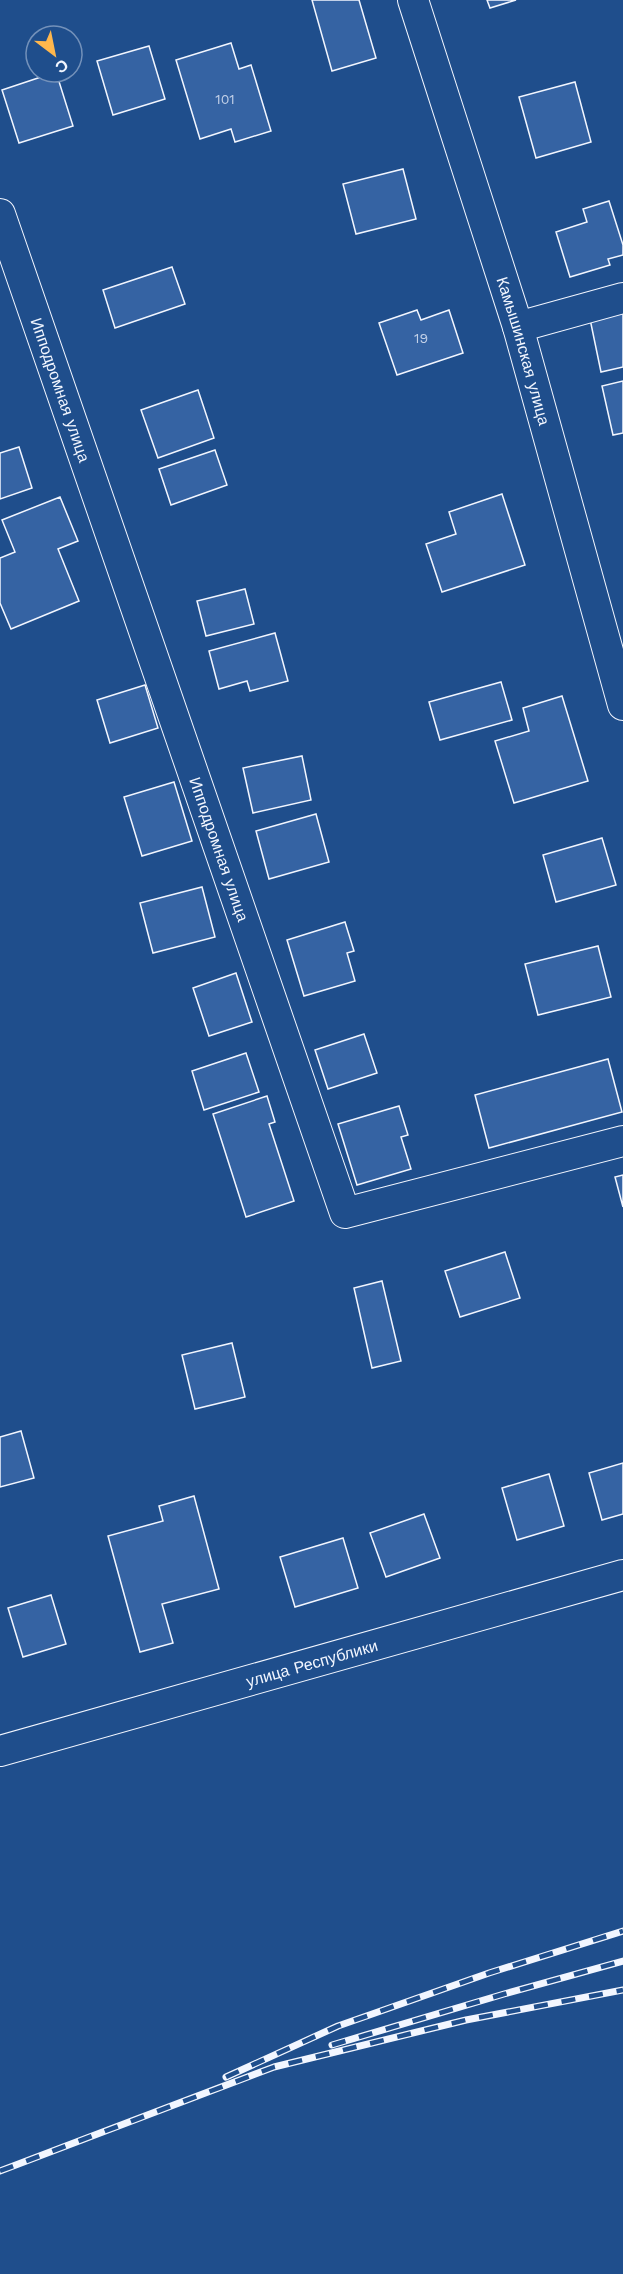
<svg xmlns="http://www.w3.org/2000/svg" width="623" height="2274" viewBox="0 0 623 2274" font-family="'Work Sans',sans-serif">
<rect width="100%" height="100%" fill="#1f4e8c"/>
<!-- building -->
<g fill="#3563a3" stroke="#f2f6ff" stroke-width="1.5">
<path d="M312 0H359L376 58 332 71Z"/>
<path d="M487 0H516L490 8Z"/>
<path d="M231 43 239 69 251 65 271 131 235 142 231 129 200 139 176 60Z"/>
<path d="M149 46 165 99 113 115 97 61Z"/>
<path d="M56 72 73 126 19 143 2 90Z"/>
<path d="M575 82 591 142 536 158 519 97Z"/>
<path d="M403 169 416 219 356 234 343 184Z"/>
<path d="M609 201 623 245V255L608 259 610 265 570 277 556 232 587 222 583 209Z"/>
<path d="M172 267 185 304 115 328 103 290Z"/>
<path d="M417 310 421 320 449 310 463 353 397 375 379 323Z"/>
<path d="M623 312V367L601 372 590 319Z"/>
<path d="M623 381V433L613 435 602 386Z"/>
<path d="M198 390 214 438 158 458 141 410Z"/>
<path d="M19 447 32 488 0 499V453Z"/>
<path d="M215 450 227 485 171 505 159 469Z"/>
<path d="M502 494 525 565 442 592 426 544 456 534 449 512Z"/>
<path d="M60 497 78 541 58 549 79 601 11 629 0 603V558L15 552 2 520Z"/>
<path d="M245 589 254 624 206 636 197 601Z"/>
<path d="M275 633 288 681 250 691 247 681 219 689 209 651Z"/>
<path d="M501 682 512 720 440 740 429 702Z"/>
<path d="M145 685 158 728 110 743 97 700Z"/>
<path d="M562 696 588 781 514 803 495 741 529 731 523 708Z"/>
<path d="M302 756 311 800 253 813 243 768Z"/>
<path d="M174 782 192 841 142 856 124 797Z"/>
<path d="M316 814 329 862 269 879 256 831Z"/>
<path d="M602 838 616 885 556 902 543 855Z"/>
<path d="M202 887 215 937 153 953 140 903Z"/>
<path d="M345 922 354 951 347 953 355 981 304 996 287 940Z"/>
<path d="M598 946 611 997 538 1015 525 964Z"/>
<path d="M236 973 252 1022 209 1036 193 988Z"/>
<path d="M364 1034 377 1073 328 1089 315 1050Z"/>
<path d="M246 1053 259 1092 204 1110 192 1071Z"/>
<path d="M608 1059 622 1112 489 1148 475 1095Z"/>
<path d="M267 1096 275 1122 269 1124 294 1201 246 1217 213 1114Z"/>
<path d="M399 1106 408 1135 401 1137 411 1169 357 1185 338 1124Z"/>
<path d="M623 1175V1207L615 1177Z"/>
<path d="M505 1252 520 1298 460 1317 445 1271Z"/>
<path d="M382 1281 401 1361 372 1368 354 1288Z"/>
<path d="M232 1343 245 1397 195 1409 182 1355Z"/>
<path d="M21 1431 34 1478 0 1487V1437Z"/>
<path d="M623 1463V1514L602 1520 589 1473Z"/>
<path d="M549 1474 564 1526 517 1540 502 1488Z"/>
<path d="M194 1496 219 1589 162 1604 173 1643 140 1652 108 1536 163 1521 159 1506Z"/>
<path d="M424 1514 440 1558 386 1577 370 1533Z"/>
<path d="M343 1538 358 1588 295 1607 280 1557Z"/>
<path d="M51 1595 66 1644 23 1657 8 1608Z"/>
</g>
<g fill="none" stroke-linecap="round" stroke-linejoin="round">
<!-- street casing -->
<g stroke="#f2f6ff" stroke-width="32">
<g id="street">
<path id="s1" d="M413 0 518 327 623 705"/>
<path id="s2" d="M0 214 345 1213 623 1141"/>
<path d="M518 327 623 298"/>
<path id="s3" d="M0 1751 623 1575"/>
</g>
</g>
<!-- street -->
<use href="#street" stroke="#1f4e8c" stroke-width="30"/>
<!-- rail casing -->
<g stroke="#f2f6ff" stroke-width="7">
<g id="rail">
<path d="M332 2045 504 1994 623 1961"/>
<path d="M226 2077 338 2026 489 1973 623 1931"/>
<path d="M0 2171 274 2067 466 2020 623 1990"/>
</g>
</g>
<!-- rail -->
<use href="#rail" stroke="#1f4e8c" stroke-width="4.5" stroke-dasharray="14" stroke-linecap="butt"/>
</g>
<g text-anchor="middle" dominant-baseline="central" stroke-width="4.5" stroke-linejoin="round" paint-order="stroke">
<!-- number labels -->
<g font-size="14" fill="#c3d1e8">
<text x="225" y="99">101</text>
<text x="421" y="338">19</text>
</g>
<!-- street labels -->
<g font-size="16" fill="#f2f6ff" stroke="#1f4e8c">
<text stroke="none"><textPath href="#s1" startOffset="368">Камышинская улица</textPath></text>
<text stroke="none"><textPath href="#s2" startOffset="186">Ипподромная улица</textPath></text>
<text stroke="none"><textPath href="#s2" startOffset="672">Ипподромная улица</textPath></text>
<text stroke="none"><textPath href="#s3" startOffset="324">улица Республики</textPath></text>
</g>
</g>
<!-- north arrow -->
<g transform="translate(54 54) rotate(148)"><circle r="28" fill="#1f4e8c" stroke="#7391ba" stroke-width="1.5"/>
<path d="M0-4.5L10 22L0 15L-10 22Z" fill="#ffb74d"/>
<text y="-9" font-size="16" font-weight="bold" text-anchor="middle" fill="#f2f6ff">С</text>
</g>
</svg>
